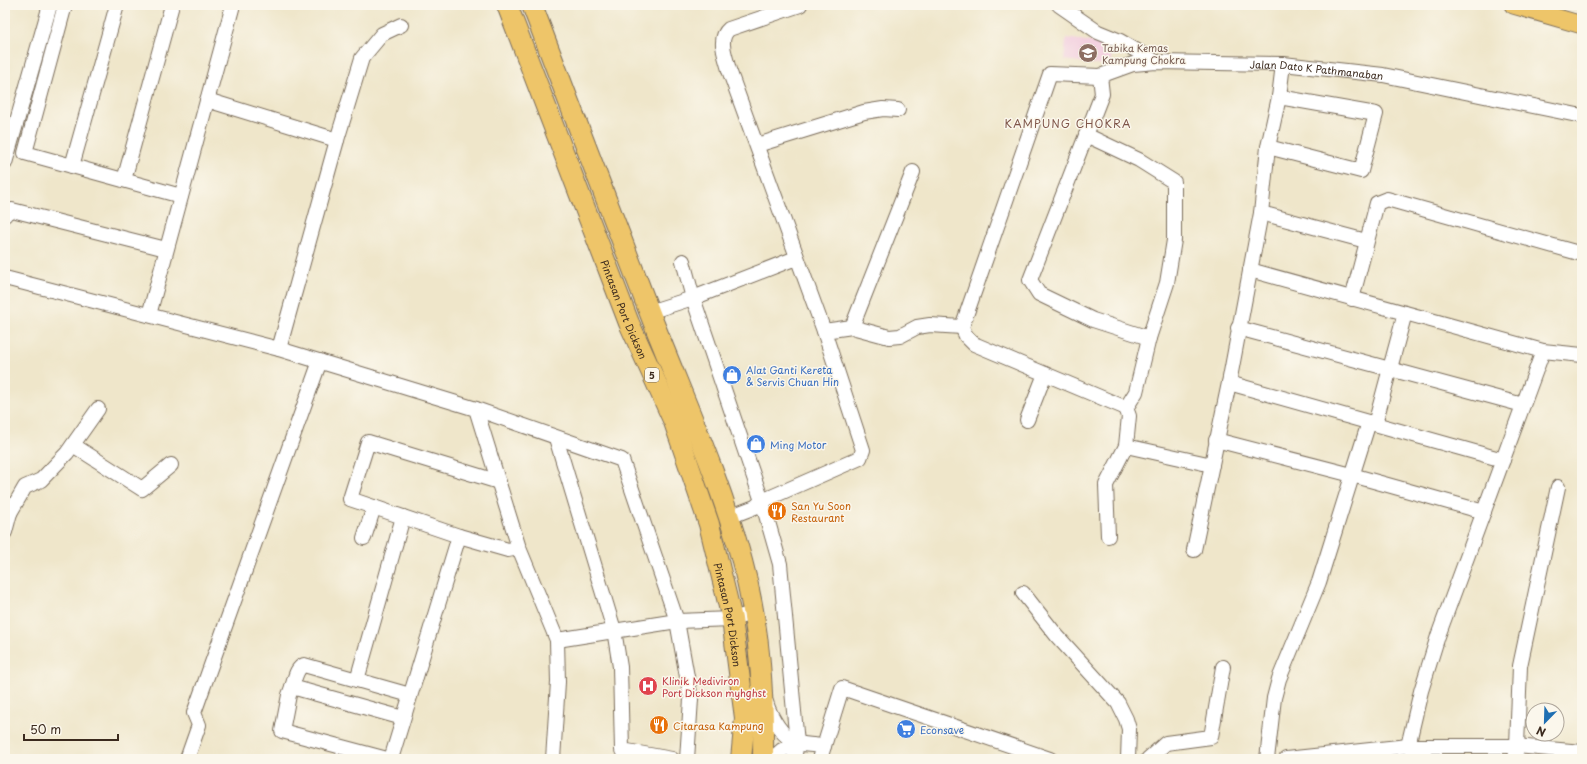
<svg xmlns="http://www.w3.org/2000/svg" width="1587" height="764" viewBox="0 0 1587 764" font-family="'Playpen Sans',sans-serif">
<rect width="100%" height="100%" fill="#fbf7ec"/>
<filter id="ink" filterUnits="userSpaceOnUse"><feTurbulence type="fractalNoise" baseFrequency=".025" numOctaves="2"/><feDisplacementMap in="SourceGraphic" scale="8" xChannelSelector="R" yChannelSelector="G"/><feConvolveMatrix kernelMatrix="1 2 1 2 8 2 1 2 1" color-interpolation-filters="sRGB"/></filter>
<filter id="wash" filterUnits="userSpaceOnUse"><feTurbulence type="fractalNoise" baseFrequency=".012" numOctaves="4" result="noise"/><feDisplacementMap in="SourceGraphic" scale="16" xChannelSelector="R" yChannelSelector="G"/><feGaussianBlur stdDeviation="0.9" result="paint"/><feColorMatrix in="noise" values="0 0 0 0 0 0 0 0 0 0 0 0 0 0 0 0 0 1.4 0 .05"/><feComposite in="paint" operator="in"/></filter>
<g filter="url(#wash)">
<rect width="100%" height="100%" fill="#efe6ca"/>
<!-- built -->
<path fill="#f3cfdf" d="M1066 38 1113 45 1110 66 1064 60Z"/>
</g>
<g filter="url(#ink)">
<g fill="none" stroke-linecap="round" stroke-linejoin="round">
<!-- minor casing -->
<g stroke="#7a6c5a" stroke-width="16">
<g id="minor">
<path d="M65 5 25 153 181 196"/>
<path d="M1059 5 1098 32 1120 41 1156 62"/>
<path d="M1100 76 1102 94 1030 280 1039 294 1093 320 1149 338"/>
<path d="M1086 135 1139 160 1174 182V240L1167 283 1149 338 1136 392 1126 408 1129 416 1126 446 1106 485 1108 536"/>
<path d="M337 140 362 58 382 34 401 25"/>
<path d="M757 145 864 112 883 109 898 110"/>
<path d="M1268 147 1361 171 1376 114 1279 97"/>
<path d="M5 163 50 5"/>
<path d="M72 166 117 5"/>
<path d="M124 180 172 5"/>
<path d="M1261 213 1366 241"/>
<path d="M5 215 6 213 12 210 166 249"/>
<path d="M683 261 693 298 762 501 780 564 797 743 794 759"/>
<path d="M1250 270 1543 351 1582 355"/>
<path d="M5 278 279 349 337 140 207 100"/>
<path d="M1352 299 1377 203 1387 199 1582 254"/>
<path d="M649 312 693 298 796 258"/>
<path d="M149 315 233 5"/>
<path d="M852 327 913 172"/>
<path d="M1238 328 1523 405"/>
<path d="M824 331 852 327 889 337 900 336 917 327 930 325 962 327"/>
<path d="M279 349 476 409 519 548 557 640 558 682 553 759"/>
<path d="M1229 383 1503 460"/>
<path id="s1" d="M1126 408 974 344 966 336 962 327 1050 74 1100 76 1133 64 1156 62 1283 64 1383 75 1582 116"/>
<path d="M476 409 622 460 677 621 691 699 687 759"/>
<path d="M1027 420 1045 374"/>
<path d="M1375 424 1405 313"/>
<path d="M556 438 614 630 620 667 622 750 672 759"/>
<path d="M1216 440 1352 475 1484 512"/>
<path d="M73 445 142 489 171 465"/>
<path d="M1126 446 1212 465"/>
<path d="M499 482 368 442 350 499 459 536 508 550 519 548"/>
<path d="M5 511 10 513 5 532"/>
<path d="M10 513 25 487 41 480 67 453 98 409"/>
<path d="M729 517 755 507 762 501 860 458 863 450 824 331 729 70C726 57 717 39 729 29L800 5"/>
<path d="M364 538 374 507"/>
<path d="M1194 550 1229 383 1261 213 1268 147 1279 97 1283 64"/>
<path d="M1023 593 1057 636 1118 703 1126 719 1129 729 1128 759"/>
<path d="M557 640 677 621 732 619 753 613"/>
<path d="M357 680 403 517"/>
<path d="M292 687C295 679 296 668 304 665L410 695"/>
<path d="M766 702C770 716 783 739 798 743 806 745 815 745 824 746"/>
<path d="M1408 746 1421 691 1438 636 1543 351"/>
<path d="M187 759 199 725 194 713 320 361"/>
<path d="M387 759 282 731 289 695 292 687 403 718"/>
<path d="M391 759 459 536"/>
<path d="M772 759 782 750 797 743"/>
<path d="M820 759 842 688 1050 759"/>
<path d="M1148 759 1166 743 1211 737 1223 667"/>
<path d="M1267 759 1274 698 1279 679 1319 582 1369 422"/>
<path d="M1286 759 1408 746H1517L1582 752"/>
<path d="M1515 759 1517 746 1520 666 1558 487"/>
</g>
</g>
<!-- major casing -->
<g stroke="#7a6c5a" stroke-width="19">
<path id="major" d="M1513 5 1582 25"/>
</g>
<!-- highway casing -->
<g stroke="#7a6c5a" stroke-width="22">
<g id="highway">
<path id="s2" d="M507 5 629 323 674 422 709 524 732 619 745 718 741 759"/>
<path d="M532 5C571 107 609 209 649 311 681 394 719 475 742 561 760 626 764 692 763 759"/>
</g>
</g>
<!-- minor -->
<use href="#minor" stroke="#fff" stroke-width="14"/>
<!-- major -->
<use href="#major" stroke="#eec569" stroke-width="17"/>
<!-- highway -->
<use href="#highway" stroke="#eec569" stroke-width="20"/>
</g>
</g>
<!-- icons -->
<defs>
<g id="school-disc" transform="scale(1)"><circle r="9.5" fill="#8d6e63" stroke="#fbf7ec"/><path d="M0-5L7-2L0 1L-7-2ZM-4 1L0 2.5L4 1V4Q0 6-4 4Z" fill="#fff"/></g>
<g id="shop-disc" transform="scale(1)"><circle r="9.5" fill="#3f7fe0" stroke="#fbf7ec"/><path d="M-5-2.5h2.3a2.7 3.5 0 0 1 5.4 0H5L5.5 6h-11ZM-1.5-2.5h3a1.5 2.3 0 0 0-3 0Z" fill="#fff"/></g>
<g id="restaurant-disc" transform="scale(1)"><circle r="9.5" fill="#e8710a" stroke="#fbf7ec"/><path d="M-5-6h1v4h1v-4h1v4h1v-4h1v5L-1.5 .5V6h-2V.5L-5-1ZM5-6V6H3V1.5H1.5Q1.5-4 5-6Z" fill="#fff"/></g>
<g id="hospital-disc" transform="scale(1)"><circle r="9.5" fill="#e0444e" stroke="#fbf7ec"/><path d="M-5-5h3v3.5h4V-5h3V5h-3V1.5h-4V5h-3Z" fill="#fff"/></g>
<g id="supermarket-disc" transform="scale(1)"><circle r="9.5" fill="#3f7fe0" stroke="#fbf7ec"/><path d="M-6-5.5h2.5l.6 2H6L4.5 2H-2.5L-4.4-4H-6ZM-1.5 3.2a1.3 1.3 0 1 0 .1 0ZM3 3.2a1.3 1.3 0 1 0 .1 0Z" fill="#fff"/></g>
</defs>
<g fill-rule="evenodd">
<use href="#school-disc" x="1088" y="53"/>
<use href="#shop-disc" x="732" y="375"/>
<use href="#shop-disc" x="756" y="444"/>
<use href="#restaurant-disc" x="777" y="511"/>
<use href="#hospital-disc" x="648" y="686"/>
<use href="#restaurant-disc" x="659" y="725"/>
<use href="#supermarket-disc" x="906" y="729"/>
</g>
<g text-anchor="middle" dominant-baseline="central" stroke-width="3" stroke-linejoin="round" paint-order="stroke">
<!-- shield labels -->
<rect fill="#fbf7ec" stroke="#75685c" stroke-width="1" x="645" y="368" width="14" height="14" rx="3"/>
<g font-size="9" font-weight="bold" fill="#3b2a1e">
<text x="652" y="375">5</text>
</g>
<!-- education labels -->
<g font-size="10" fill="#785e54" stroke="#fbf7ec" text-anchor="start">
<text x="1102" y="47">Tabika Kemas<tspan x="1102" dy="12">Kampung Chokra</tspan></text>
</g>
<!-- street labels -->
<g font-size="10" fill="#3b2a1e" stroke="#fbf7ec">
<text stroke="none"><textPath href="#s1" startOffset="723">Jalan Dato K Pathmanaban</textPath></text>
<text stroke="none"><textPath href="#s2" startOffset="326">Pintasan Port Dickson</textPath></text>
<text stroke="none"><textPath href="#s2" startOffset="650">Pintasan Port Dickson</textPath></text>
</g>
<!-- shop labels -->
<g font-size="10" fill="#366cbe" stroke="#fbf7ec" text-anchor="start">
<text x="746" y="369">Alat Ganti Kereta<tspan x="746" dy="12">&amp; Servis Chuan Hin</tspan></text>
<text x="770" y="444">Ming Motor</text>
<text x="920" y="729">Econsave</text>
</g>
<!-- food labels -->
<g font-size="10" fill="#c56008" stroke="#fbf7ec" text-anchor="start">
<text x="791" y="505">San Yu Soon<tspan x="791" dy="12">Restaurant</tspan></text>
<text x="673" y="725">Citarasa Kampung</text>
</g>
<!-- health labels -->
<g font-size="10" fill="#be3a42" stroke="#fbf7ec" text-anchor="start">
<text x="662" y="680">Klinik Mediviron<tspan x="662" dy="12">Port Dickson myhghst</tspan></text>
</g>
<!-- neighbourhood labels -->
<g font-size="11" letter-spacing="1" fill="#7f5549" stroke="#fbf7ec">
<text x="1068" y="123">KAMPUNG CHOKRA</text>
</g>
</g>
<!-- margin -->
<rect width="1587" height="764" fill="none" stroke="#fbf7ec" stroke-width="20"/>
<!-- north arrow -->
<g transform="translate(1545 722) rotate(203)"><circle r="19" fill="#fbf7ec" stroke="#aea59a"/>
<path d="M0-3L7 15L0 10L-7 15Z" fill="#1f6fb2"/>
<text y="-6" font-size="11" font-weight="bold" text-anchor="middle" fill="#3b2a1e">N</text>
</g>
<!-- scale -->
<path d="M24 734v6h94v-6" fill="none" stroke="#3b2a1e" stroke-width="2"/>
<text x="30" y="734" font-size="12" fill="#3b2a1e" stroke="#fbf7ec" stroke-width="3" paint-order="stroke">50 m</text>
</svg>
